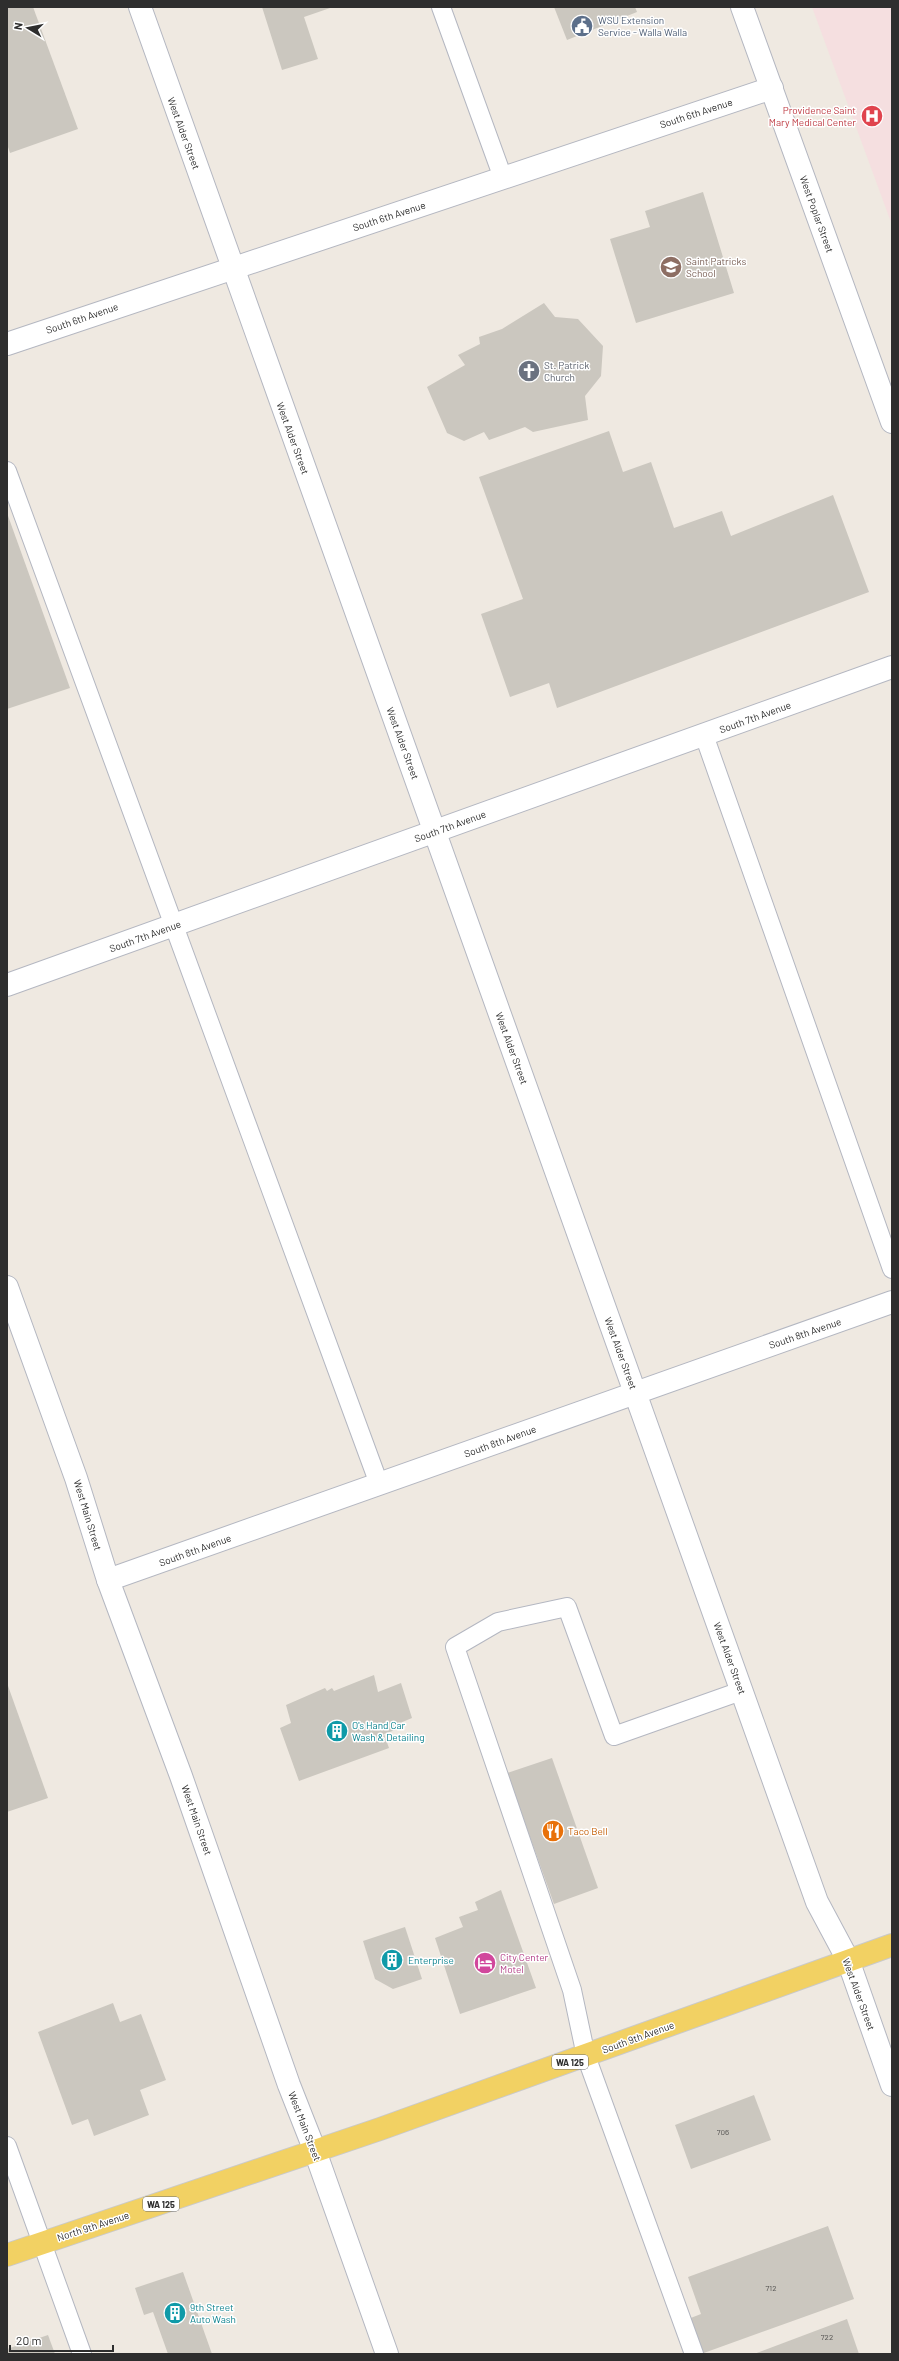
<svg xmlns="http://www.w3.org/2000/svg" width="899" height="2361" viewBox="0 0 899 2361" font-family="Barlow,sans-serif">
<rect width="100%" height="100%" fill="#efe9e1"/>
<!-- medical -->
<path fill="#f5dfe0" d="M812 7H892V225Z"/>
<!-- building -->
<g fill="#cbc7bf">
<path d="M7 7H33L78 129 10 153 7 144Z"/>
<path d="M262 7H333L304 17 318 59 282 70Z"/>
<path d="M554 7H635L637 12 567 40Z"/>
<path d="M703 192 734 293 636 323 610 239 650 227 645 211Z"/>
<path d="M544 303 555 317 578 319 603 346 601 376 585 396 588 420 533 432 525 427 489 440 484 432 464 441 447 433 427 387 465 365 458 355 480 344 479 337 502 329Z"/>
<path d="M609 431 623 472 651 462 674 528 722 511 731 536 833 495 869 592 557 708 549 683 510 697 481 614 523 599 479 477Z"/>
<path d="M7 513 70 688 7 709Z"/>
<path d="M374 1675 378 1692 401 1683 412 1718 400 1723 401 1728 384 1734 389 1748 299 1781 280 1728 291 1723 286 1705 325 1688 327 1691 332 1688 334 1691Z"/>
<path d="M7 1683 48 1798 7 1812Z"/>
<path d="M552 1758 598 1888 554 1904 507 1773Z"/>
<path d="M501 1890 536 1988 460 2014 435 1938 463 1927 459 1917 478 1910 475 1902Z"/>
<path d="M405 1927 422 1979 393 1989 375 1979 363 1941Z"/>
<path d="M113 2003 120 2022 141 2014 166 2080 140 2090 149 2115 94 2136 88 2119 72 2125 38 2032Z"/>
<path d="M754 2095 771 2140 691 2169 675 2125Z"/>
<path d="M828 2226 854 2299 701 2354 688 2319 701 2314 688 2277Z"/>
<path d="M183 2272 212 2354H168L153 2312 144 2315 135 2288Z"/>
<path d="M847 2319 859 2354H754Z"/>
<path d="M48 2335 55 2354H7V2349Z"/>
</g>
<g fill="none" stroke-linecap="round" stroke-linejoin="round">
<!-- lane casing -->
<g stroke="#b4b7c1" stroke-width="20">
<g id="lane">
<path d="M441 7 503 178"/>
<path d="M7 471 379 1484"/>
<path d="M704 735 892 1269"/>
<path d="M7 2146 82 2354"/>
<path d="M694 2354 586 2056 572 1990 455 1647 498 1622 567 1607 614 1736 741 1691"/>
</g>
</g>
<!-- street casing -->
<g stroke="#b4b7c1" stroke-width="24">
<g id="street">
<path d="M7 344 772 88"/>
<path d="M7 985 892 667"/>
<path d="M108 1580 892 1302"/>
<path d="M848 1960 892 2085"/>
</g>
</g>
<!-- secondary casing -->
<g stroke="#b4b7c1" stroke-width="24">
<g id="secondary">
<path d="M140 7 817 1902 848 1960"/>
<path d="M742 7 892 422"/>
<path d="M7 1287 76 1478 108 1580 181 1776 289 2085 315 2151 387 2354"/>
</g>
</g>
<!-- primary casing -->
<g stroke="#c9c9c9" stroke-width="24">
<path id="primary" d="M7 2255 380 2129 892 1945"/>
</g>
<!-- lane -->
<use href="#lane" stroke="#fff" stroke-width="18"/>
<!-- street -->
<use href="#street" stroke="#fff" stroke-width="22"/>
<!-- secondary -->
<use href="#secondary" stroke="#fff" stroke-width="22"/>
<!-- primary -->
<use href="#primary" stroke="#f2d163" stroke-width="22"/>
</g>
<!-- icons -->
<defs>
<g id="civic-disc" transform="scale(1.15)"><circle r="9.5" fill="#5c6f8a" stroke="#fff"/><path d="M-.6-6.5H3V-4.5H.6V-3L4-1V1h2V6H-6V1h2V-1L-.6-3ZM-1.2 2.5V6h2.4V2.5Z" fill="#fff"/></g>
<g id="hospital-disc" transform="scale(1.15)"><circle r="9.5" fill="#e0444e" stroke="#fff"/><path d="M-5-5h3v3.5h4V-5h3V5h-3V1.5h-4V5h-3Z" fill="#fff"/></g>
<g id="school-disc" transform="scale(1.15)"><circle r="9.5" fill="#8d6e63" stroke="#fff"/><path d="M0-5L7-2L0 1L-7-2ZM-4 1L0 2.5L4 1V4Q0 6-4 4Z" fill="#fff"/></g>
<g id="church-disc" transform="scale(1.15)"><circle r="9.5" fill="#6b7280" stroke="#fff"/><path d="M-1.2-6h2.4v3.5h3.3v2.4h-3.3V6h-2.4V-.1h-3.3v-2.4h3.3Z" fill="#fff"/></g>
<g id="building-disc" transform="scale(1.15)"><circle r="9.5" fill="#0f9aa8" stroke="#fff"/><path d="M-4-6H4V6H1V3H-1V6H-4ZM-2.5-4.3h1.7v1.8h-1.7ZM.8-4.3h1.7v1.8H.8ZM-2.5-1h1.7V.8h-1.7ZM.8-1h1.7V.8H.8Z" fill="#fff"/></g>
<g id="restaurant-disc" transform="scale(1.15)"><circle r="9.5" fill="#e8710a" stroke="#fff"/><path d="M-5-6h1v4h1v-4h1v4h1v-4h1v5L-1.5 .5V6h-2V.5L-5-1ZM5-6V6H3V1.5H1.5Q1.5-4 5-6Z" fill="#fff"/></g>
<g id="hotel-disc" transform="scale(1.15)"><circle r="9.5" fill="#d1479c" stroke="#fff"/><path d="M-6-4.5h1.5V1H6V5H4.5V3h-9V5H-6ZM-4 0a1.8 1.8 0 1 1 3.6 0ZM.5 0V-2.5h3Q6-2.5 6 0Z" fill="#fff"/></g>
</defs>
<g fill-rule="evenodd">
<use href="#civic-disc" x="582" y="26"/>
<use href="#hospital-disc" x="872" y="116"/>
<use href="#school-disc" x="671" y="267"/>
<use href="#church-disc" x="529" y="371"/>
<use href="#building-disc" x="337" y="1731"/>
<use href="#restaurant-disc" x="553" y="1831"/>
<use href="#building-disc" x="392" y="1960"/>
<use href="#hotel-disc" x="485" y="1963"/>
<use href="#building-disc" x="175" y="2313"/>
</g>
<g text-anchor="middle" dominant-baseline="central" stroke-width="3" stroke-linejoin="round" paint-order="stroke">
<!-- number labels -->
<g font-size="8" fill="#555452">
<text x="723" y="2132">706</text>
<text x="771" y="2288">712</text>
<text x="827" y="2337">722</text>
</g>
<!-- shield labels -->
<g fill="#fff" stroke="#6d6d6d" stroke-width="1">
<rect x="552" y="2055" width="36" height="14" rx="3"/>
<rect x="143" y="2197" width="36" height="14" rx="3"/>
</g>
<g font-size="9" font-weight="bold" fill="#2e2e2e">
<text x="570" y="2062">WA 125</text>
<text x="161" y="2204">WA 125</text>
</g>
<!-- service labels -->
<g font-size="10" fill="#4e5e75" stroke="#fff" text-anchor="start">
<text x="598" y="20">WSU Extension<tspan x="598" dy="12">Service - Walla Walla</tspan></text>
</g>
<!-- health labels -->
<g font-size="10" fill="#be3a42" stroke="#fff" text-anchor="end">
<text x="856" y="110">Providence Saint<tspan x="856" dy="12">Mary Medical Center</tspan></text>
</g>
<!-- street labels -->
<g font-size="10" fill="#2e2e2e" stroke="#fff">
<text transform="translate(696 113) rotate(-18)">South 6th Avenue</text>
<text transform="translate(184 133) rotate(70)">West Alder Street</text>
<text transform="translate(817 214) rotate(70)">West Poplar Street</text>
<text transform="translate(389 216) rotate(-18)">South 6th Avenue</text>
<text transform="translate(82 318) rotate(-19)">South 6th Avenue</text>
<text transform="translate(293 438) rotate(70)">West Alder Street</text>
<text transform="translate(755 717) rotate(-20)">South 7th Avenue</text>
<text transform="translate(403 743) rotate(70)">West Alder Street</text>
<text transform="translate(450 826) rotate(-20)">South 7th Avenue</text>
<text transform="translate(145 936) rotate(-20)">South 7th Avenue</text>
<text transform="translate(512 1048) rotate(70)">West Alder Street</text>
<text transform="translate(805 1333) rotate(-19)">South 8th Avenue</text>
<text transform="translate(621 1353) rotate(70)">West Alder Street</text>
<text transform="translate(500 1441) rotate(-20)">South 8th Avenue</text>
<text transform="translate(88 1515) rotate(73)">West Main Street</text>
<text transform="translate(195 1550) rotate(-20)">South 8th Avenue</text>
<text transform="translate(730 1658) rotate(70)">West Alder Street</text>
<text transform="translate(197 1820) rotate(71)">West Main Street</text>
<text transform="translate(859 1994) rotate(70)">West Alder Street</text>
<text transform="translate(638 2037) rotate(-20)">South 9th Avenue</text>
<text transform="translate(305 2126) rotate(69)">West Main Street</text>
<text transform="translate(93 2226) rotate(-18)">North 9th Avenue</text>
</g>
<!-- education labels -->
<g font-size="10" fill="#785e54" stroke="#fff" text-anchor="start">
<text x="686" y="261">Saint Patricks<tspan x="686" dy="12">School</tspan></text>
</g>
<!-- worship labels -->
<g font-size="10" fill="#5b616d" stroke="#fff" text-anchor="start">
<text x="544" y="365">St. Patrick<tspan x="544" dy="12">Church</tspan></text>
</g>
<!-- culture labels -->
<g font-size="10" fill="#0d838f" stroke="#fff" text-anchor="start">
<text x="352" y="1725">O's Hand Car<tspan x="352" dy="12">Wash &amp; Detailing</tspan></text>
<text x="408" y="1960">Enterprise</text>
<text x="190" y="2307">9th Street<tspan x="190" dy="12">Auto Wash</tspan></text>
</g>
<!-- food labels -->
<g font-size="10" fill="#c56008" stroke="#fff" text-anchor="start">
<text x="568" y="1831">Taco Bell</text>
</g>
<!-- hotel labels -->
<g font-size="10" fill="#b23c85" stroke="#fff" text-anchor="start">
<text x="500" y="1957">City Center<tspan x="500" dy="12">Motel</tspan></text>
</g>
</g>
<!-- border -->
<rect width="899" height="2361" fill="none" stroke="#2e2e2e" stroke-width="16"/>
<!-- north arrow -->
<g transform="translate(28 28) rotate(280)" stroke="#ffffff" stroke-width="3" paint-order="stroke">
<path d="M0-3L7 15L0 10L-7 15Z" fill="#2e2e2e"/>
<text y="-6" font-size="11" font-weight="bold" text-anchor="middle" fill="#2e2e2e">N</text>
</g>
<!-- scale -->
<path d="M10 2345v6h103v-6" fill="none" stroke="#2e2e2e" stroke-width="2"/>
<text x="16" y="2345" font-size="12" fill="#2e2e2e" stroke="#ffffff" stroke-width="3" paint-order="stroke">20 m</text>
</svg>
